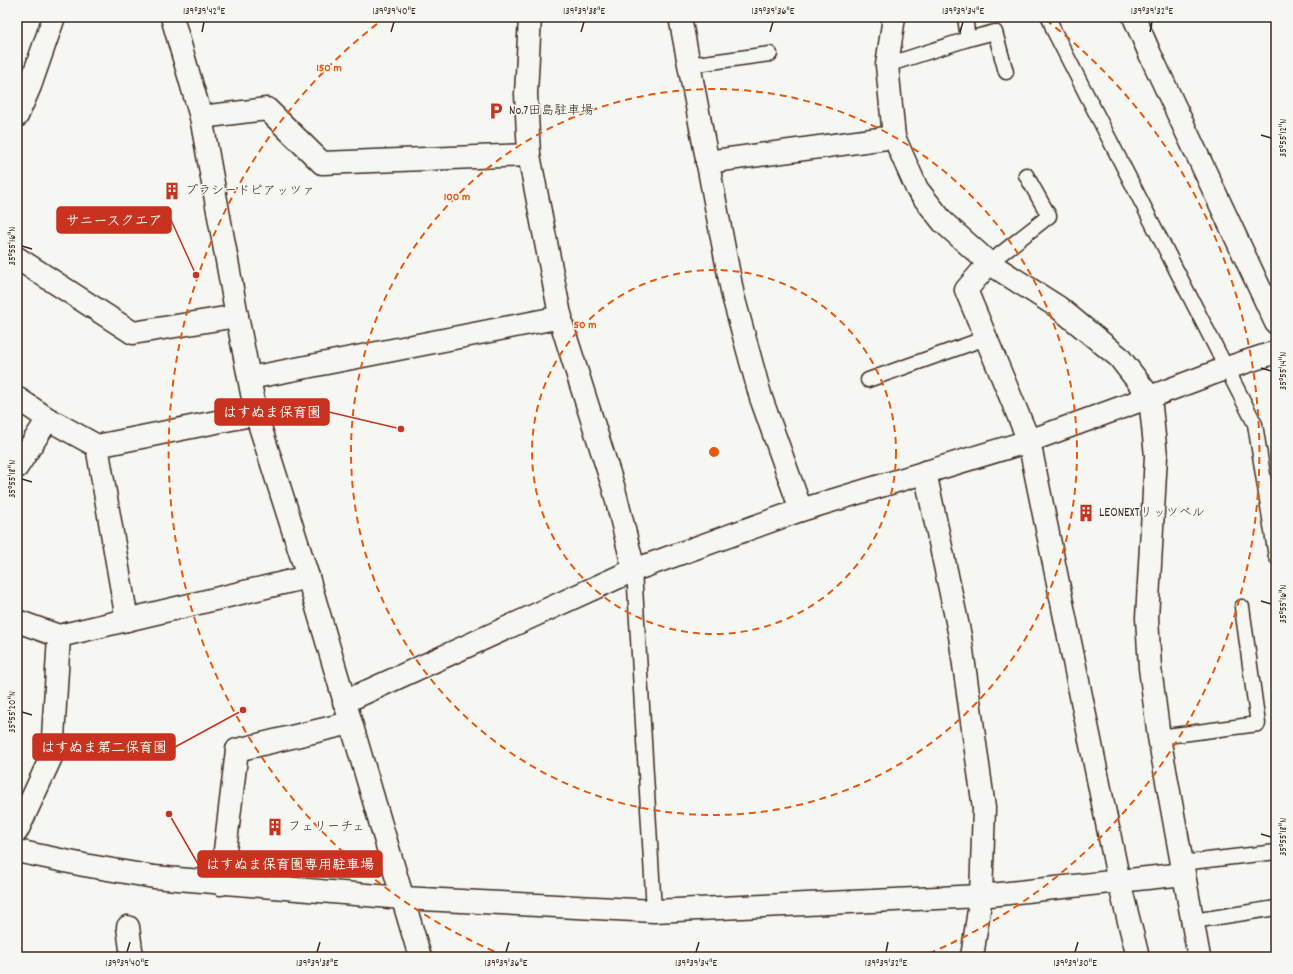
<svg xmlns="http://www.w3.org/2000/svg" width="1293" height="974" viewBox="0 0 1293 974" font-family="Dekko,'Klee One',sans-serif">
<rect width="100%" height="100%" fill="#f6f6f2"/>
<filter id="ink" filterUnits="userSpaceOnUse"><feTurbulence type="fractalNoise" baseFrequency=".025" numOctaves="2"/><feDisplacementMap in="SourceGraphic" scale="8" xChannelSelector="R" yChannelSelector="G"/><feConvolveMatrix kernelMatrix="1 2 1 2 8 2 1 2 1" color-interpolation-filters="sRGB"/></filter>
<g filter="url(#ink)">
<g fill="none" stroke-linecap="round" stroke-linejoin="round">
<!-- lane casing -->
<g stroke="#3b2a1e" stroke-width="17">
<g id="lane">
<path d="M965 17 968 39"/>
<path d="M1049 17 1054 31 1255 424 1276 557"/>
<path d="M689 65 770 54"/>
<path d="M887 65 968 39 995 32 1006 72"/>
<path d="M989 263 1049 216 1026 175"/>
<path d="M868 380 986 338"/>
<path d="M634 570 654 911"/>
<path d="M1159 737 1258 724 1242 607"/>
<path d="M1182 863 1276 852"/>
<path d="M1193 921 1276 908"/>
</g>
</g>
<!-- street casing -->
<g stroke="#3b2a1e" stroke-width="25">
<g id="street">
<path d="M530 17 526 94 529 155 562 325 614 489 634 570"/>
<path d="M680 17 733 296 761 398 801 510"/>
<path d="M894 17 887 65 894 137 917 189 943 222 989 263 1058 307 1119 357 1150 397 1156 456 1147 618 1150 668 1159 737 1199 957"/>
<path d="M1134 17 1150 54 1276 323"/>
<path d="M201 117 267 109 322 163 529 155"/>
<path d="M707 162 894 137"/>
<path d="M17 258 133 333 237 316"/>
<path d="M989 263 966 290 1029 441 1119 882 1138 957"/>
<path d="M250 378 561 317"/>
<path d="M17 398 48 419 97 446 256 414"/>
<path d="M97 446 127 620"/>
<path d="M17 467 48 419"/>
<path d="M925 472 960 636 984 808 981 896 972 957"/>
<path d="M17 621 59 636 308 577"/>
<path d="M344 702 634 570 801 510 1029 441 1150 397 1227 368 1276 352"/>
<path d="M17 831 52 755 59 636"/>
<path d="M221 884 237 750 350 723"/>
<path d="M402 898 654 911 981 896 1184 874"/>
<path d="M128 927 132 957"/>
</g>
</g>
<!-- secondary casing -->
<g stroke="#3b2a1e" stroke-width="25">
<g id="secondary">
<path d="M172 17 201 117 237 316 256 414 308 577 420 957"/>
<path d="M17 116 30 86 54 17"/>
<path d="M17 851 84 865 154 877 402 898"/>
</g>
</g>
<!-- lane -->
<use href="#lane" stroke="#f6f6f2" stroke-width="14"/>
<!-- street -->
<use href="#street" stroke="#f6f6f2" stroke-width="22"/>
<!-- secondary -->
<use href="#secondary" stroke="#f6f6f2" stroke-width="22"/>
</g>
</g>
<!-- ticks -->
<path fill="none" stroke="#3b2a1e" stroke-width="1.5" d="M202 32 204 22M391 32 394 22M581 32 584 22M770 32 773 22M960 32 963 22M1150 32 1152 22M1261 135 1271 138M22 246 32 249M1261 368 1271 371M22 479 32 482M1261 601 1271 604M22 712 32 715M1261 834 1271 837M127 952 130 942M317 952 320 942M506 952 509 942M696 952 699 942M886 952 888 942M1075 952 1078 942"/>
<!-- distance rings -->
<g fill="none" stroke="#e8590c" stroke-width="2" stroke-dasharray="7 5">
<circle cx="714" cy="452" r="182"/>
<circle cx="714" cy="452" r="363"/>
<path d="M505 956A545 545 0 0 1 382 20M1046 20A545 545 0 0 1 923 956"/>
</g>
<!-- icons -->
<defs>
<g id="parking-bare" transform="scale(1.38)"><path d="M-3.5-5.5H1a3.5 3.5 0 0 1 0 7H-1V5.5H-3.5ZM-1-3.4V-.6H.8a1.4 1.4 0 0 0 0-2.8Z" fill="#c8321e" stroke="#f6f6f2" stroke-width="2.5" paint-order="stroke"/></g>
<g id="building-bare" transform="scale(1.38)"><path d="M-4-6H4V6H1V3H-1V6H-4ZM-2.5-4.3h1.7v1.8h-1.7ZM.8-4.3h1.7v1.8H.8ZM-2.5-1h1.7V.8h-1.7ZM.8-1h1.7V.8H.8Z" fill="#c8321e" stroke="#f6f6f2" stroke-width="2.5" paint-order="stroke"/></g>
</defs>
<g fill-rule="evenodd">
<use href="#parking-bare" x="496" y="111"/>
<use href="#building-bare" x="172" y="191"/>
<use href="#building-bare" x="1086" y="513"/>
<use href="#building-bare" x="275" y="827"/>
</g>
<g text-anchor="middle" dominant-baseline="central" stroke-width="3" stroke-linejoin="round" paint-order="stroke">
<!-- poi labels -->
<g font-size="13" fill="#3b2a1e" stroke="#f6f6f2" text-anchor="start">
<text x="509" y="111">No.7田島駐車場</text>
<text x="185" y="191">プラシードピアッツァ</text>
<text x="1099" y="513">LEONEXTリッツベル</text>
<text x="288" y="827">フェリーチェ</text>
</g>
</g>
<circle cx="714" cy="452" r="6" fill="#e8590c" stroke="#f6f6f2" stroke-width="2"/>
<g font-size="12" text-anchor="middle" font-weight="bold" fill="#e8590c" stroke="#f6f6f2" stroke-width="3" stroke-linejoin="round" paint-order="stroke">
<text x="329" y="71">150 m</text>
<text x="457" y="200">100 m</text>
<text x="585" y="328">50 m</text>
</g>
<!-- callouts -->
<path fill="none" stroke="#c8321e" stroke-width="1.5" d="M196 275L171 220M401 429L329 412M243 710L175 747M169 814L198 864"/>
<g fill="#c8321e" stroke="#f6f6f2" stroke-width="1.5">
<circle cx="196" cy="275" r="4"/>
<circle cx="401" cy="429" r="4"/>
<circle cx="243" cy="710" r="4"/>
<circle cx="169" cy="814" r="4"/>
</g>
<g fill="#c8321e" stroke="#c8321e" stroke-width="1.5">
<rect x="57" y="207" width="114" height="26" rx="4"/>
<rect x="215" y="399" width="114" height="26" rx="4"/>
<rect x="33" y="734" width="142" height="26" rx="4"/>
<rect x="198" y="851" width="184" height="26" rx="4"/>
</g>
<g font-size="14" text-anchor="middle" font-weight="bold" fill="#fff">
<text x="114" y="225">サニースクエア</text>
<text x="272" y="417">はすぬま保育園</text>
<text x="104" y="752">はすぬま第二保育園</text>
<text x="290" y="869">はすぬま保育園専用駐車場</text>
</g>
<!-- margin -->
<rect width="1293" height="974" fill="none" stroke="#f6f6f2" stroke-width="44"/>
<rect x="22" y="22" width="1249" height="930" fill="none" stroke="#3b2a1e" stroke-width="1.5"/>
<g font-size="10" text-anchor="middle" fill="#3b2a1e">
<text x="204" y="14">139°39'42"E</text>
<text x="394" y="14">139°39'40"E</text>
<text x="584" y="14">139°39'38"E</text>
<text x="773" y="14">139°39'36"E</text>
<text x="963" y="14">139°39'34"E</text>
<text x="1152" y="14">139°39'32"E</text>
<text transform="translate(1282 138) rotate(-90)" y="4">35°55'12"N</text>
<text transform="translate(11 246) rotate(-90)" y="4">35°55'16"N</text>
<text transform="translate(1282 371) rotate(-90)" y="4">35°55'14"N</text>
<text transform="translate(11 479) rotate(-90)" y="4">35°55'18"N</text>
<text transform="translate(1282 604) rotate(-90)" y="4">35°55'16"N</text>
<text transform="translate(11 712) rotate(-90)" y="4">35°55'20"N</text>
<text transform="translate(1282 837) rotate(-90)" y="4">35°55'18"N</text>
<text x="127" y="966">139°39'40"E</text>
<text x="317" y="966">139°39'38"E</text>
<text x="506" y="966">139°39'36"E</text>
<text x="696" y="966">139°39'34"E</text>
<text x="886" y="966">139°39'32"E</text>
<text x="1075" y="966">139°39'30"E</text>
</g>
</svg>
